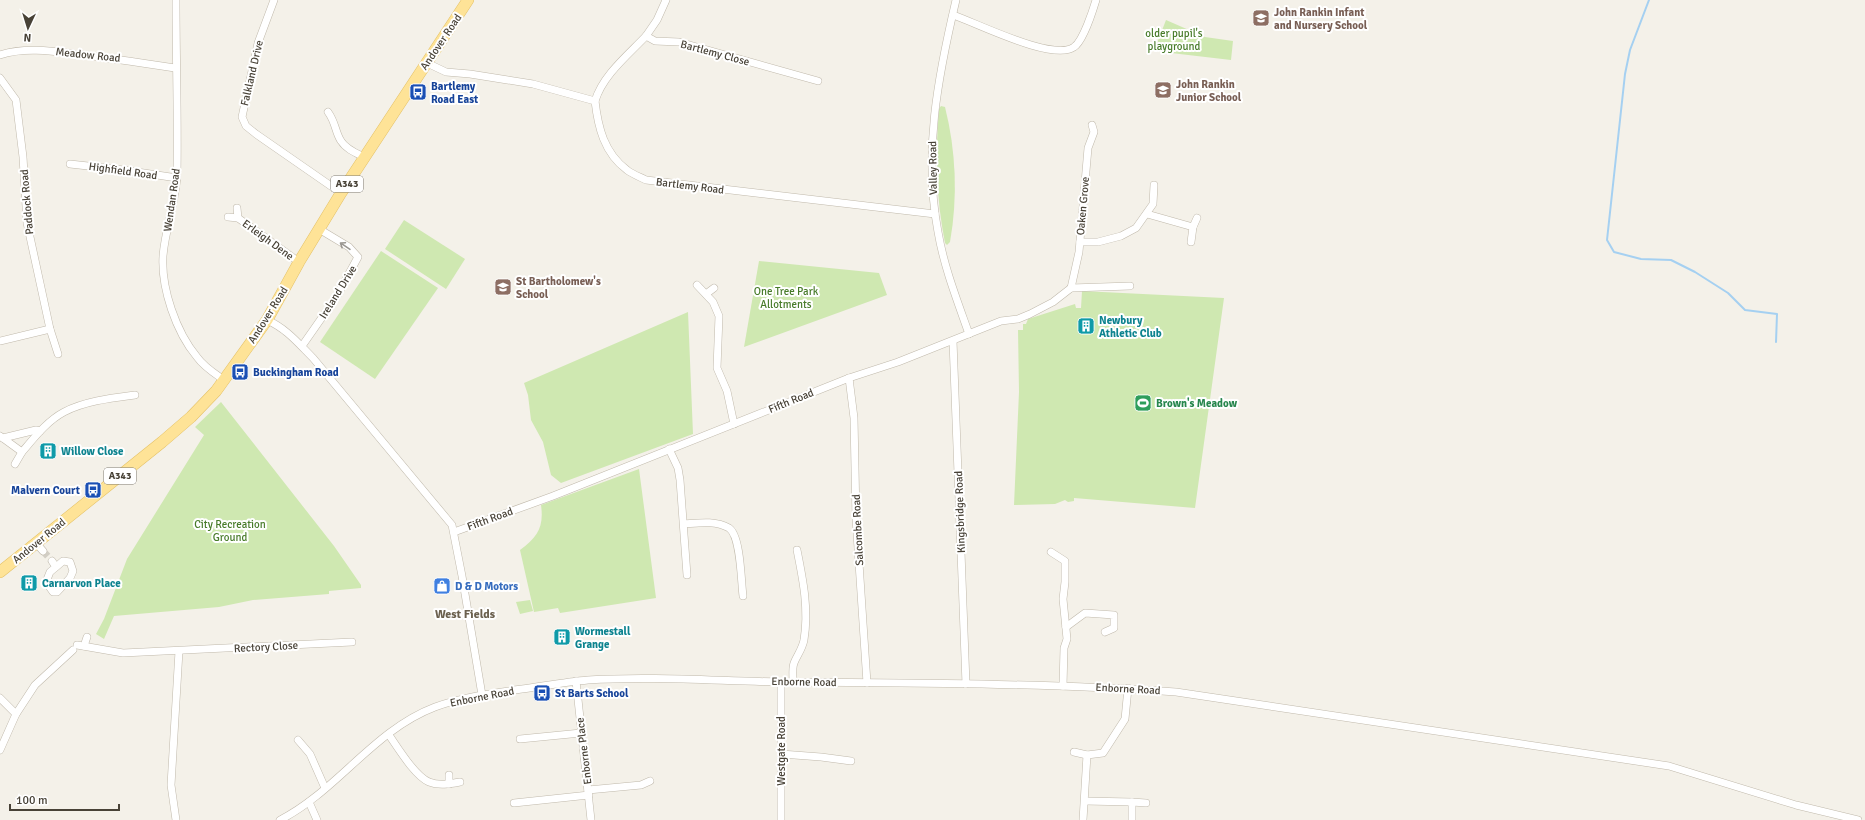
<svg xmlns="http://www.w3.org/2000/svg" width="1865" height="820" viewBox="0 0 1865 820" font-family="Signika,sans-serif">
<rect width="100%" height="100%" fill="#f4f1e9"/>
<!-- green -->
<g fill="#cfe8b1">
<path d="M1166 20 1205 37 1233 41 1231 60 1154 51Z"/>
<path d="M941 106 945 107C956 151 958 197 950 242L947 245 945 243C936 197 935 155 939 109Z"/>
<path d="M404 220 465 259 446 289 385 249Z"/>
<path d="M381 251 438 288 375 379 320 342Z"/>
<path d="M759 261 879 273 887 295 744 347Z"/>
<path d="M1082 291 1224 298 1195 508 1074 498V501L1068 502 1065 500 1055 504 1014 505 1019 392 1018 330H1023V324H1026L1028 319 1075 304 1076 308H1081Z"/>
<path d="M688 312 693 434 561 483 551 475 543 442 531 420 528 395 524 383Z"/>
<path d="M221 402 334 546 361 585V588L329 591V594L253 600 219 607 114 616 104 639 96 634 104 619 127 559 204 435 195 427Z"/>
<path d="M639 469 656 598 560 613 558 608 534 612 520 550C538 537 544 527 541 505Z"/>
<path d="M530 600 533 611 520 614 516 602Z"/>
</g>
<g fill="none" stroke-linecap="round" stroke-linejoin="round">
<!-- stream -->
<path stroke="#a5d0f1" stroke-width="2" d="M1649 0 1630 50 1625 74 1607 240 1614 252 1641 259 1671 260 1695 272 1728 293 1745 310 1777 314 1776 342"/>
<!-- street-tunnel -->
<path stroke="#d2cec5" stroke-width="7" stroke-dasharray="7 3.5" stroke-linecap="butt" d="M43 551 52 561"/>
<!-- street casing -->
<g stroke="#c0b9ab" stroke-width="8">
<g id="street">
<path d="M176 0C176 58 178 117 177 175 176 202 165 229 163 256 161 288 176 332 197 357 204 367 214 373 224 380"/>
<path d="M274 0 258 43 242 117 246 126 256 134 341 193"/>
<path d="M956 0C938 76 923 153 938 232 944 267 957 300 969 334"/>
<path d="M953 15C977 23 1053 62 1074 47 1083 41 1093 10 1096 0"/>
<path d="M646 36 657 20 666 0"/>
<path d="M0 55C24 47 52 51 76 54 109 58 142 63 175 68"/>
<path d="M427 63 446 72 470 74 533 84 595 101C598 127 604 153 627 170 632 174 640 177 646 180L935 214"/>
<path d="M0 78 16 100 23 157 27 223 50 329 58 354"/>
<path d="M595 101C603 75 628 55 646 36L655 41 679 42 818 81"/>
<path d="M328 112C336 123 335 132 341 141 346 149 356 153 364 157"/>
<path d="M70 164 124 170 177 178"/>
<path d="M237 208 238 218 299 262"/>
<path d="M1147 214 1193 227"/>
<path d="M228 217 238 218"/>
<path d="M1080 242H1098L1121 236 1136 228 1153 204 1154 185"/>
<path d="M1191 242 1193 227 1197 218"/>
<path d="M697 285 713 302 719 316 717 368 727 391 734 424"/>
<path d="M1071 288 1079 252 1088 148 1094 132 1092 125"/>
<path d="M706 294 714 288"/>
<path d="M267 320C287 329 298 343 313 358L452 525 462 576 482 695"/>
<path d="M0 341 50 329"/>
<path d="M953 341 966 684"/>
<path d="M302 346 337 296 358 257 349 247 319 229"/>
<path d="M849 378 854 418 856 518 867 683"/>
<path d="M0 436 22 452C34 438 47 421 64 412 85 401 112 398 135 395"/>
<path d="M3 438 36 430 40 431"/>
<path d="M669 449 678 468 680 480 687 575"/>
<path d="M15 464 22 452"/>
<path d="M684 524C698 523 715 520 729 528 741 536 741 582 743 596"/>
<path d="M454 532 553 496 849 378 898 362 1001 321 1018 319 1030 314 1053 302 1071 288 1130 286"/>
<path d="M36 543 43 551"/>
<path d="M1051 552 1065 561V582L1063 599 1067 639 1064 648 1063 686"/>
<path d="M52 561 56 567 63 561 70 562 73 571 70 578 57 592H53L46 582 50 572 56 567"/>
<path d="M1066 627 1085 613 1114 615V628L1105 632"/>
<path d="M77 645 123 653 352 642"/>
<path d="M84 646 87 637"/>
<path d="M576 681 591 820"/>
<path d="M793 682C793 676 792 668 794 663 797 655 802 650 804 640 809 609 803 580 797 550"/>
<path d="M0 698 16 714"/>
<path d="M389 735C398 748 415 776 429 782 439 786 450 784 460 782"/>
<path d="M520 739 581 733"/>
<path d="M298 740 310 754 325 788"/>
<path d="M0 750 16 714 35 685 73 650"/>
<path d="M1074 752 1087 755 1103 753 1125 719 1128 688"/>
<path d="M781 754 821 757 851 761"/>
<path d="M449 775V784"/>
<path d="M588 790 641 785 650 781"/>
<path d="M1085 801 1132 802V820"/>
<path d="M309 802 317 820"/>
<path d="M1132 802 1146 803"/>
<path d="M514 803 589 795"/>
<path d="M176 820 171 785 179 651"/>
<path d="M280 820C337 791 374 730 435 707 463 697 493 693 522 689 544 686 566 682 588 680 652 676 717 681 781 682 912 683 1044 683 1176 692L1669 766 1796 805 1858 820"/>
<path d="M781 820V682"/>
<path d="M1083 820 1087 755"/>
</g>
</g>
<!-- primary casing -->
<g stroke="#e4c166" stroke-width="12">
<path id="primary" d="M0 572 162 442 191 417 216 391 267 320 299 262 341 193 468 0"/>
</g>
<!-- street -->
<use href="#street" stroke="#fff" stroke-width="7"/>
<!-- primary -->
<use href="#primary" stroke="#fee397" stroke-width="11"/>
</g>
<!-- one-way arrows -->
<defs><path id="oneway-shaft" d="M-6 0H5M1.5-3L5.5 0L1.5 3" fill="none" stroke-width="1.6" stroke-linecap="round" stroke-linejoin="round"/></defs>
<use stroke="#9a9791" href="#oneway-shaft" transform="translate(345 246) rotate(-146)"/>
<!-- icons -->
<defs>
<g id="school-square" transform="scale(0.9)"><rect x="-9" y="-9" width="18" height="18" rx="4" fill="#8d6e63" stroke="#fff"/><path d="M0-5L7-2L0 1L-7-2ZM-4 1L0 2.5L4 1V4Q0 6-4 4Z" fill="#fff"/></g>
<g id="bus-square" transform="scale(0.9)"><rect x="-9" y="-9" width="18" height="18" rx="4" fill="#1a4fb4" stroke="#fff"/><path d="M-5-6H5V4H4V6H2V4H-2V6H-4V4H-5ZM-3.5-4V0h7V-4ZM-3.5 1.2v1.5H-2V1.2ZM2 1.2v1.5H3.5V1.2Z" fill="#fff"/></g>
<g id="building-square" transform="scale(0.9)"><rect x="-9" y="-9" width="18" height="18" rx="4" fill="#0f9aa8" stroke="#fff"/><path d="M-4-6H4V6H1V3H-1V6H-4ZM-2.5-4.3h1.7v1.8h-1.7ZM.8-4.3h1.7v1.8H.8ZM-2.5-1h1.7V.8h-1.7ZM.8-1h1.7V.8H.8Z" fill="#fff"/></g>
<g id="stadium-square" transform="scale(0.9)"><rect x="-9" y="-9" width="18" height="18" rx="4" fill="#2e9e5b" stroke="#fff"/><path d="M0-5a6.5 5 0 1 0 0 10a6.5 5 0 1 0 0-10ZM-3.5-1.8h7v3.6h-7Z" fill="#fff"/></g>
<g id="shop-square" transform="scale(0.9)"><rect x="-9" y="-9" width="18" height="18" rx="4" fill="#3f7fe0" stroke="#fff"/><path d="M-5-2.5h2.3a2.7 3.5 0 0 1 5.4 0H5L5.5 6h-11ZM-1.5-2.5h3a1.5 2.3 0 0 0-3 0Z" fill="#fff"/></g>
</defs>
<g fill-rule="evenodd">
<use href="#school-square" x="1261" y="18"/>
<use href="#school-square" x="1163" y="90"/>
<use href="#bus-square" x="418" y="92"/>
<use href="#school-square" x="503" y="287"/>
<use href="#building-square" x="1086" y="326"/>
<use href="#bus-square" x="240" y="372"/>
<use href="#stadium-square" x="1143" y="403"/>
<use href="#building-square" x="48" y="451"/>
<use href="#bus-square" x="93" y="490"/>
<use href="#building-square" x="29" y="583"/>
<use href="#shop-square" x="442" y="586"/>
<use href="#building-square" x="562" y="637"/>
<use href="#bus-square" x="542" y="693"/>
</g>
<g text-anchor="middle" dominant-baseline="central" stroke-width="4" stroke-linejoin="round" paint-order="stroke">
<!-- shield labels -->
<g fill="#fff" stroke="#7f7b73" stroke-width="1">
<rect x="331" y="176" width="32" height="16" rx="3"/>
<rect x="104" y="468" width="32" height="16" rx="3"/>
</g>
<g font-size="10" font-weight="bold" fill="#484237">
<text x="347" y="184">A343</text>
<text x="120" y="476">A343</text>
</g>
<!-- education labels -->
<g font-size="11" font-weight="bold" fill="#785e54" stroke="#fff" text-anchor="start">
<text x="1274" y="12">John Rankin Infant<tspan x="1274" dy="13">and Nursery School</tspan></text>
<text x="1176" y="84">John Rankin<tspan x="1176" dy="13">Junior School</tspan></text>
<text x="516" y="281">St Bartholomew's<tspan x="516" dy="13">School</tspan></text>
</g>
<!-- park labels -->
<g font-size="11" fill="#477b29" stroke="#fff">
<text x="1174" y="33">older pupil's<tspan x="1174" dy="13">playground</tspan></text>
<text x="786" y="291">One Tree Park<tspan x="786" dy="13">Allotments</tspan></text>
<text x="230" y="524">City Recreation<tspan x="230" dy="13">Ground</tspan></text>
</g>
<!-- street labels -->
<g font-size="11" fill="#484237" stroke="#fff">
<text transform="translate(441 42) rotate(-56)">Andover Road</text>
<text transform="translate(715 53) rotate(15)">Bartlemy Close</text>
<text transform="translate(88 55) rotate(6)">Meadow Road</text>
<text transform="translate(252 73) rotate(-77)">Falkland Drive</text>
<text transform="translate(933 168) rotate(-91)">Valley Road</text>
<text transform="translate(123 171) rotate(8)">Highfield Road</text>
<text transform="translate(690 186) rotate(7)">Bartlemy Road</text>
<text transform="translate(172 200) rotate(-82)">Wendan Road</text>
<text transform="translate(27 202) rotate(-95)">Paddock Road</text>
<text transform="translate(1083 206) rotate(-85)">Oaken Grove</text>
<text transform="translate(268 240) rotate(36)">Erleigh Dene</text>
<text transform="translate(338 292) rotate(-58)">Ireland Drive</text>
<text transform="translate(268 315) rotate(-58)">Andover Road</text>
<text transform="translate(791 401) rotate(-22)">Fifth Road</text>
<text transform="translate(960 512) rotate(-92)">Kingsbridge Road</text>
<text transform="translate(490 519) rotate(-20)">Fifth Road</text>
<text transform="translate(858 530) rotate(-93)">Salcombe Road</text>
<text transform="translate(39 541) rotate(-39)">Andover Road</text>
<text transform="translate(266 647) rotate(-3)">Rectory Close</text>
<text transform="translate(804 682) rotate(1)">Enborne Road</text>
<text transform="translate(1128 689) rotate(3)">Enborne Road</text>
<text transform="translate(482 697) rotate(-11)">Enborne Road</text>
<text transform="translate(584 751) rotate(-97)">Enborne Place</text>
<text transform="translate(781 751) rotate(-90)">Westgate Road</text>
</g>
<!-- transit labels -->
<g font-size="11" font-weight="bold" fill="#164399" stroke="#fff" text-anchor="start">
<text x="431" y="86">Bartlemy<tspan x="431" dy="13">Road East</tspan></text>
<text x="253" y="372">Buckingham Road</text>
<text x="80" y="490" text-anchor="end">Malvern Court</text>
<text x="555" y="693">St Barts School</text>
</g>
<!-- culture labels -->
<g font-size="11" font-weight="bold" fill="#0d838f" stroke="#fff" text-anchor="start">
<text x="1099" y="320">Newbury<tspan x="1099" dy="13">Athletic Club</tspan></text>
<text x="61" y="451">Willow Close</text>
<text x="42" y="583">Carnarvon Place</text>
<text x="575" y="631">Wormestall<tspan x="575" dy="13">Grange</tspan></text>
</g>
<!-- leisure labels -->
<g font-size="11" font-weight="bold" fill="#27864d" stroke="#fff" text-anchor="start">
<text x="1156" y="403">Brown's Meadow</text>
</g>
<!-- shop labels -->
<g font-size="11" font-weight="bold" fill="#366cbe" stroke="#fff" text-anchor="start">
<text x="455" y="586">D &amp; D Motors</text>
</g>
<!-- neighbourhood labels -->
<g font-size="12" font-weight="bold" fill="#6b604e" stroke="#fff">
<text x="465" y="614">West Fields</text>
</g>
</g>
<!-- north arrow -->
<g transform="translate(28 28) rotate(184)" stroke="#ffffff" stroke-width="3" paint-order="stroke">
<path d="M0-3L7 15L0 10L-7 15Z" fill="#484237"/>
<text y="-6" font-size="11" font-weight="bold" text-anchor="middle" fill="#484237">N</text>
</g>
<!-- scale -->
<path d="M10 804v6h109v-6" fill="none" stroke="#484237" stroke-width="2"/>
<text x="16" y="804" font-size="12" fill="#484237" stroke="#ffffff" stroke-width="3" paint-order="stroke">100 m</text>
</svg>
